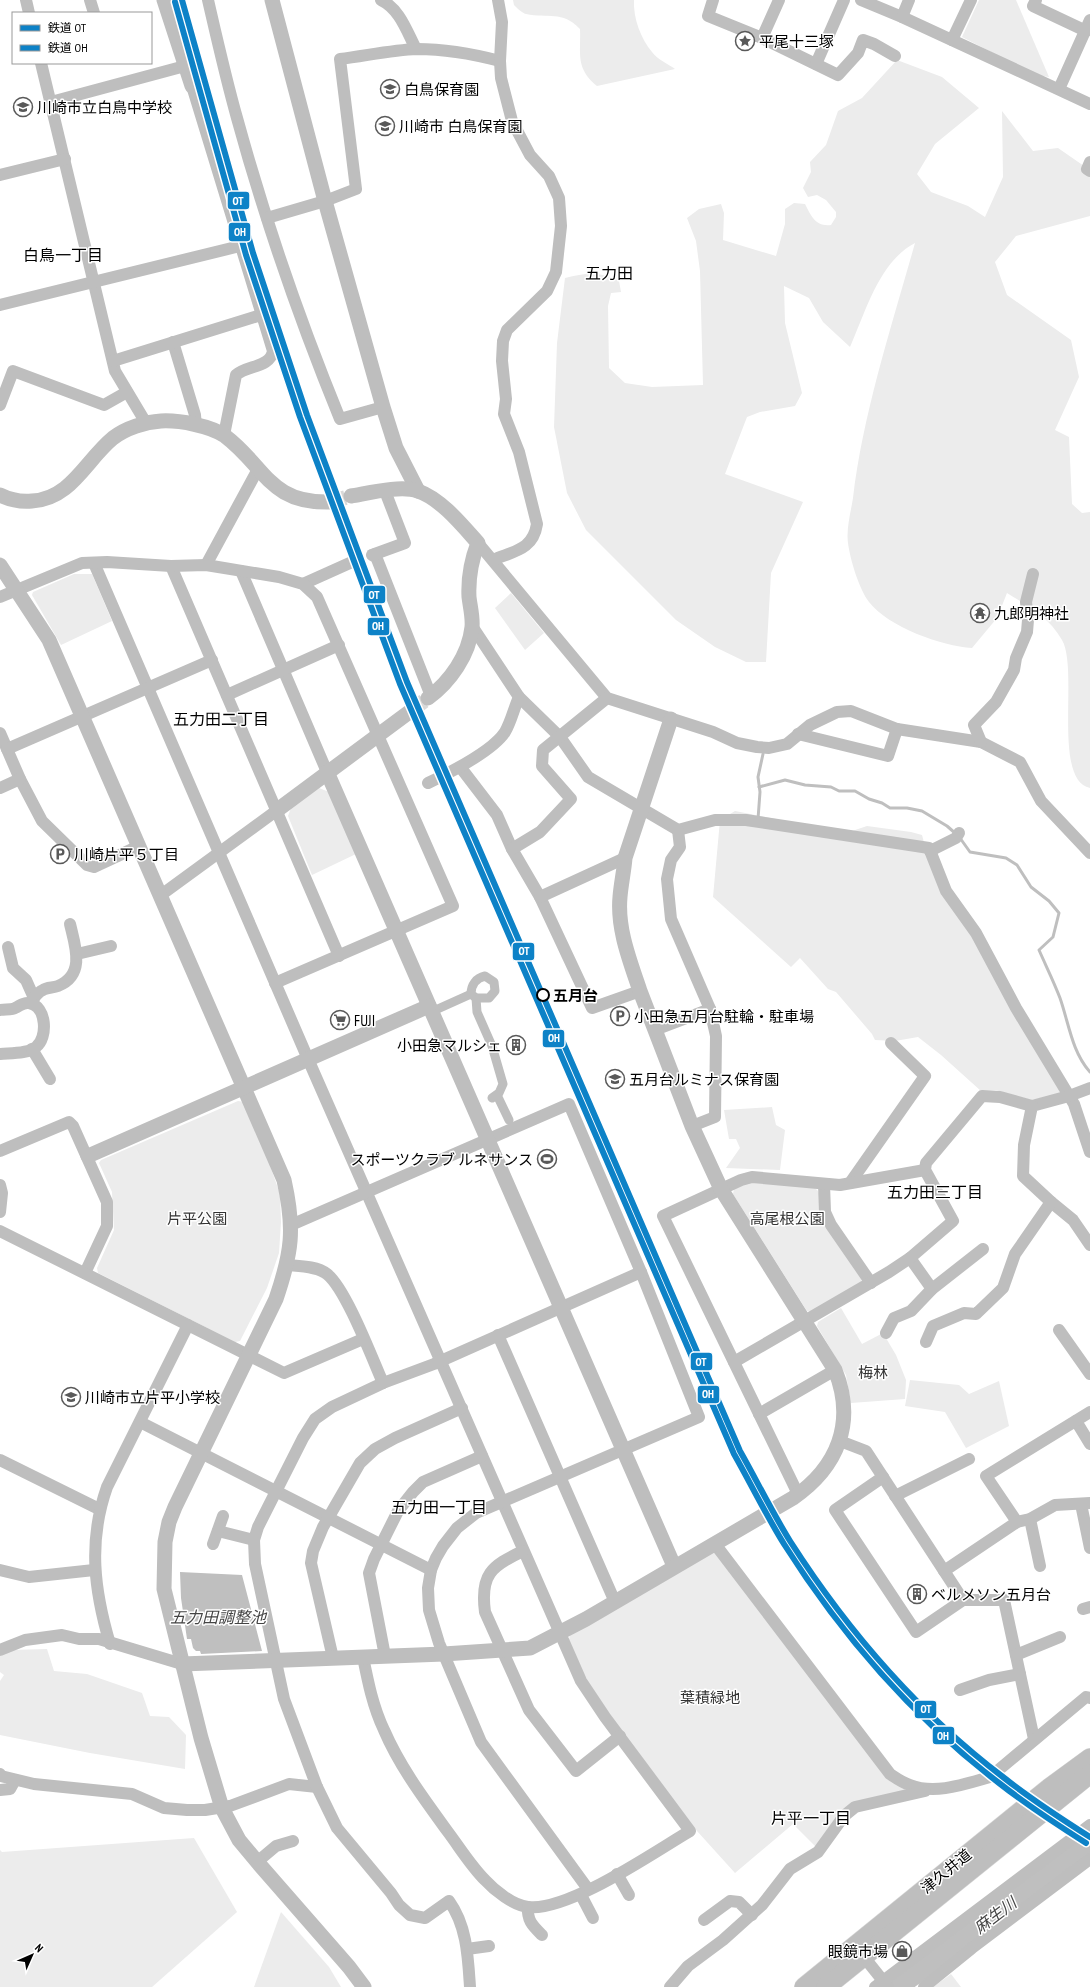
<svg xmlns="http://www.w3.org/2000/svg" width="1090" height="1987" viewBox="0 0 1090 1987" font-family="'PT Sans Narrow','Noto Sans JP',sans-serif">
<rect width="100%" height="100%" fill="#fff"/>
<!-- green -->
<g fill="#ececec">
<path d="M513 0H634C633 18 641 39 652 52 657 59 668 64 675 69L597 86C575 68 581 54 580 29 562 10 548 19 526 14 522 13 517 8 514 5Z"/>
<path d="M979 0H1016L1049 77 1036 75 962 37Z"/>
<path d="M897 60 942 77 979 108 935 144 917 174 931 192 968 206 985 217 1003 177 1002 111 1033 151 1058 148 1084 166 1090 172V216L1016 236 995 262 1007 295 1071 340 1079 377 1055 430 1069 437 1072 504 1082 513 1090 512V788C1052 780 1079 669 1062 640 1048 616 1029 607 1007 593L997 618 972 648C942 646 888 627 869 602 859 589 850 559 848 543 846 529 851 511 853 498 863 413 892 325 915 243 879 262 866 311 850 347L823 322 809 298 784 286 785 323 802 393 795 406 760 412 747 417 725 474 803 502 771 573 766 662H746L715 647 676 620 586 530 567 493 554 427 557 343 565 278C586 273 599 271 619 281L621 292 611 293 608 306 609 368 625 383 652 387 703 385 700 271 696 241 687 218 699 209 721 204 724 213 723 240 776 256 785 224V209L794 203 805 204C811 216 816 227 831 225L836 217V212L826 200 817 195 808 197 803 188 811 172 810 162 826 145 838 111 862 98Z"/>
<path d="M74 574H92L112 621 61 645 32 595 33 592Z"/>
<path d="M511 593 544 633 525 650 495 608Z"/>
<path d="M319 788 329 792 356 854 312 875 288 816 291 808Z"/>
<path d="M735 811 846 833 867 826 911 832 922 835 926 850 974 937 1072 1092 1031 1100 996 1090 981 1091 941 1055 918 1037 895 1041 875 1040 872 1034 836 992 828 989 800 958 791 967 713 897 720 820Z"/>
<path d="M238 1101 244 1102 260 1137 280 1194 281 1222 279 1253 267 1288 240 1341 235 1342 98 1273 97 1268 114 1230 112 1192 99 1163 101 1160Z"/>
<path d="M772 1107 776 1125 785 1130 780 1170 726 1168 740 1148 736 1139H729L724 1110Z"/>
<path d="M753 1182 815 1188 818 1191 862 1279 861 1284 811 1312 807 1311 733 1194 734 1189 743 1184Z"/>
<path d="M841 1308 862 1344 883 1333 896 1355 906 1380 905 1399 851 1403 846 1375 817 1326 818 1322Z"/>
<path d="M910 1380 959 1385 969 1394 999 1381 1009 1426 966 1448 945 1412 905 1406Z"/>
<path d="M711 1552 716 1553 905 1789V1793L863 1800 816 1847 793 1824 735 1873 697 1831 602 1704 586 1679 569 1640 570 1634Z"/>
<path d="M47 1649 54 1671 87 1674 142 1693 150 1716 169 1717 186 1735 185 1769 90 1753 0 1735V1681L4 1675 0 1672V1656L10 1650Z"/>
<path d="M194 1838 237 1912 152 1987H0V1850L2 1852Z"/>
<path d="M281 1912 329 1967 341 1987H254Z"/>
<path d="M951 1974 961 1987H933Z"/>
</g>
<!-- water -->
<path fill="#bfbfbf" d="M180 1572 242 1575 262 1651 201 1654 200 1651H196L193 1648 191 1639H187L181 1598Z"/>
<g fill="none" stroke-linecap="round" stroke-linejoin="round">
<!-- stream -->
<g stroke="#bfbfbf" stroke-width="3">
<path d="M759 787 785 780 805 785 831 787 839 791H855L869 799 882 803 890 808H907L922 811 947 826 955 833"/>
<path d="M758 819 760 792 758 777 763 754"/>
<path d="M960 838 970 852 1006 858 1017 865 1031 887 1049 901 1059 913 1053 937 1039 950C1046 966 1054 982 1060 998 1069 1024 1072 1052 1090 1072"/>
</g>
<!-- river -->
<path stroke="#bfbfbf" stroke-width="19" d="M899 1987 1090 1843"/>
<!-- minor-tunnel -->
<path stroke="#d9d9d9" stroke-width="12" stroke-dasharray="12 6" stroke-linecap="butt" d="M352 562 372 555"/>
<!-- tertiary-tunnel -->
<g stroke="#d9d9d9" stroke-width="15" stroke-dasharray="15 8" stroke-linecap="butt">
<path d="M331 502 351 496"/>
<path d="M412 710 428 698"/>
</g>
<!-- primary casing -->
<g stroke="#dbdbdb" stroke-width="20">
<g id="primary">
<path d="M804 1987 1049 1788 1090 1758"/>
<path d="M826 1987 1090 1774"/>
</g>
</g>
<!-- pedestrian -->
<g stroke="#bebebe" stroke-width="9">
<path d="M485 976 494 982 495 991 489 998H476L471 994C471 985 476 978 485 976Z"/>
<path d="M476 998 477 1012 492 1046 503 1084 499 1093 492 1098"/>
<path d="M431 1012 471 994"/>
<path d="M497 1095 509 1120"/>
</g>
<!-- minor -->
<g stroke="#bebebe" stroke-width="12">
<path d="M26 0 29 13"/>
<path d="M90 0 94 13"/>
<path d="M208 0C217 39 226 79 237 118 265 220 300 321 340 419L383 407"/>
<path d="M381 0C400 9 407 32 416 49"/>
<path d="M713 0 708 16 762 38 779 0"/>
<path d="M861 0 902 17 1090 104"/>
<path d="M1036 0 1033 6 1086 31"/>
<path d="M902 17 909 0"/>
<path d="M762 38 838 75 858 53 863 40 874 44 895 56"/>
<path d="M952 40 971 0"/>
<path d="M41 63 115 371 146 423"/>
<path d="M816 64 844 0"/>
<path d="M192 86 273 351C270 368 247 365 236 375L224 435"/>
<path d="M1059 89 1090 20"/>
<path d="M51 102 185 66"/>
<path d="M1090 162 1087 169 1090 171"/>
<path d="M0 175 65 159"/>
<path d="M267 218 325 201 356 189 340 59C365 56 392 50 417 49 445 49 473 54 500 61L502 22 498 0"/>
<path d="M0 305 240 246"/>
<path d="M173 342 195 415 196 425"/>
<path d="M113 361 261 315"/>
<path d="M0 405 13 371 104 405 127 392"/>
<path d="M478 543 607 698 713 732 737 743 757 747 769 748 787 744 810 725 837 712 851 711 897 729 981 742 1020 762 1041 801 1090 853"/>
<path d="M375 554 431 696"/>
<path d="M372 555 405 543 385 491"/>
<path d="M493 560C514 551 533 550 537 524L519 452 504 414 506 399 502 361 503 341 507 330 547 291 556 272 561 226 559 198 549 176 530 155 512 121 501 78 500 61"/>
<path d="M94 563 308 1059 581 1681 605 1717 690 1831C654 1852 568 1912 528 1907 513 1905 495 1891 485 1880 471 1866 460 1848 448 1832 424 1799 400 1767 384 1730 373 1707 368 1682 363 1657"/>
<path d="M206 565 258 469"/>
<path d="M171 566 339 956"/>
<path d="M241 571 327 772"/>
<path d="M303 584 352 562"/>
<path d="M0 597 82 563 107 562 171 566 206 565 279 577 303 584 317 597 453 906 275 983"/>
<path d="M472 626 519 697 560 737 588 777 678 830 715 820H746L929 848 946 891 976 933 1016 1008 1074 1104 1090 1152"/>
<path d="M227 695 339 645"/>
<path d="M0 733 20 779 42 821 87 865 94 867 139 846"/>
<path d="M798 734 888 756 897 729"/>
<path d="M981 742 974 725 996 702 1014 670 1016 658 1027 632 1028 620 1026 602 1033 574"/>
<path d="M7 749 212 660"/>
<path d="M461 768 497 815 512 849 540 897 592 1008 640 991"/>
<path d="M428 783C449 773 492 752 505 732 511 722 514 708 519 697"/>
<path d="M0 788 20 779"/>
<path d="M678 830 680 847 671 860 667 879 671 919 710 1009 716 1036 715 1117 692 1126"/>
<path d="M512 849 540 832 571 799 542 766 543 750 607 698"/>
<path d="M930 851 956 838 959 833"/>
<path d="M161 895 276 811"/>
<path d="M540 897 625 858"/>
<path d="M8 947 13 968 26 980 34 998"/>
<path d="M77 954 111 946"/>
<path d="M30 1003C33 999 38 992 43 990 47 987 53 988 58 986 86 975 75 945 70 924"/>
<path d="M0 1010C4 1009 12 1010 15 1008 20 1006 23 1002 29 1003 47 1006 48 1038 36 1047 28 1054 10 1053 0 1054"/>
<path d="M655 1030 710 1009"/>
<path d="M32 1049 50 1079"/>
<path d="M0 1151 69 1122 73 1126 107 1202V1226L85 1273"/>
<path d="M850 1183 925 1076 891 1043"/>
<path d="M824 1184 825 1212 831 1225 871 1283"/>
<path d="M0 1185 2 1193 0 1212"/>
<path d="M1051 1202 1073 1220 1090 1245"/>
<path d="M291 1225 569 1104 641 1272 699 1417 476 1513 457 1528 443 1546 436 1558 431 1570 428 1588 429 1610 439 1643 481 1742 588 1889"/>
<path d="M0 1231 284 1373 363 1339"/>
<path d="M910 1258 932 1289"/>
<path d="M288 1265C299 1266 317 1266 327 1274 346 1289 372 1358 383 1383"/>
<path d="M1059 1330 1090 1374"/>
<path d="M886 1333 894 1318 911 1311 932 1289 983 1249"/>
<path d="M498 1335 615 1602"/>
<path d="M926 1342 933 1326 964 1313 976 1314 1003 1288 1015 1254 1051 1202 1023 1176 1024 1145 1032 1106 1069 1096 1090 1088"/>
<path d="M734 1362 889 1272 910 1258 953 1221 925 1170 926 1163 982 1096 1000 1097 1032 1106"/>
<path d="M759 1414 835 1370"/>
<path d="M1076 1421 1090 1444"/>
<path d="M140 1422 431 1570"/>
<path d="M840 1441 866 1451 963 1600"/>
<path d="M0 1460 99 1509"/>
<path d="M883 1477 835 1510 916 1632 963 1600H1004L1034 1739"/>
<path d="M798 1494 663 1216 741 1180 752 1177 840 1185 925 1170"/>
<path d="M895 1496 969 1459"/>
<path d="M1081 1504 1090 1548"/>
<path d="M1030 1519 1040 1566"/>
<path d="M1017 1522 986 1476 1090 1412"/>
<path d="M218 1531 254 1540"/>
<path d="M213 1544 223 1516"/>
<path d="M715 1544 890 1774C896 1778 903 1783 910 1785 935 1795 965 1784 990 1777L1086 1697 1090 1698"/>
<path d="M523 1551C491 1566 480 1575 485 1612L529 1710 576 1771 620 1736"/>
<path d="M0 1570 29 1577 94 1570"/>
<path d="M944 1571 1017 1522 1030 1519 1055 1505 1090 1503"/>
<path d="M1083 1609 1090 1607"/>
<path d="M110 1644C94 1590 88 1541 107 1487L188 1325"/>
<path d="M0 1650 25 1640 62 1635 79 1639H99L182 1664"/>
<path d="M1016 1655 1060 1637"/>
<path d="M385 1656 369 1573 374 1559 398 1511 413 1492 423 1482 482 1456"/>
<path d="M333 1658 311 1563 313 1551 323 1527 360 1463 375 1449 395 1438 462 1408"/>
<path d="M960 1690 989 1680 1020 1674"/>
<path d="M0 1774 1 1776 34 1784 132 1794 164 1808 187 1810H205L230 1806 289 1784 317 1787"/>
<path d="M0 1790 10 1789 15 1780"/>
<path d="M257 1862 276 1846 293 1841"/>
<path d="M617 1874 629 1895"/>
<path d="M581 1895 593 1918"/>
<path d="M528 1907C527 1921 533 1926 542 1935"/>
<path d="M704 1920 730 1901 739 1902 752 1915"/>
<path d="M467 1949 489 1946"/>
<path d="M864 1957 888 1987"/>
<path d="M470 1987C468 1957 467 1926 449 1901L425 1918 410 1915 399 1905 391 1893 337 1828 317 1787 284 1699 255 1564 254 1540 258 1527 303 1438 315 1419 332 1407 383 1383 434 1364 641 1272"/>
<path d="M670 1987 688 1966 723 1940 762 1905 790 1869 818 1852 844 1816 855 1807 925 1791"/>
<path d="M875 1987 1090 1825"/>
<path d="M924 1987 972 1948 1090 1859"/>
</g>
<!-- tertiary -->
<g stroke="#bebebe" stroke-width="15">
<path d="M164 0 192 86"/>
<path d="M272 0 325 201 383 407 396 448 418 491"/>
<path d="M0 495C10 500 21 502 32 501 71 499 86 460 113 438 126 428 145 422 161 421 179 420 211 426 225 436 266 467 269 504 331 502"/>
<path d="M351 496C369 493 401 485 418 491 441 499 462 525 478 543 471 561 468 577 469 597 470 606 473 617 472 627 469 655 450 682 428 698"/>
<path d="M0 565 49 640 284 1180C295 1229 292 1252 276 1299L175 1507 169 1522 165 1542 164 1589 201 1738 222 1808 239 1840 259 1864 349 1967 364 1987"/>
<path d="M327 772 674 1566"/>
<path d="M276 811 412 710"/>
<path d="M88 1156 429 1006"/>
<path d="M182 1664 444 1654 530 1648 586 1619 793 1498C838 1467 856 1422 835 1370L721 1189 692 1126 640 991C630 961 617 929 620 897 621 884 624 871 625 858L671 719"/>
</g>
<!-- primary -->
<use href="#primary" stroke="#bebebe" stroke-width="19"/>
<!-- rail-1 casing -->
<g stroke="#fff" stroke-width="9">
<path id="rail-1" d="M182 0 253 253 307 415 407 682 740 1451C757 1481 772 1512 790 1541 847 1630 919 1713 1003 1777 1031 1799 1060 1818 1090 1837"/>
</g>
<!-- rail-2 casing -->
<g stroke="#fff" stroke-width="9">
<path id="rail-2" d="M175 2 246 255 300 417 400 684 734 1454C751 1484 766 1515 784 1544 841 1634 914 1718 999 1783 1027 1805 1056 1824 1086 1843"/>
</g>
<!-- rail-1 -->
<use href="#rail-1" stroke="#0d82c7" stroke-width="6"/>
<!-- rail-2 -->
<use href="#rail-2" stroke="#0d82c7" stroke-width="6"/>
</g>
<!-- icons -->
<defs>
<g id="sight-ring" transform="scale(1)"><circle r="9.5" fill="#fff" stroke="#595959" stroke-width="1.5"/><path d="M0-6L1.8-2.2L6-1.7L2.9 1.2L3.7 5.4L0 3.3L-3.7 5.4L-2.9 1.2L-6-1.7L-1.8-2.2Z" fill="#595959"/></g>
<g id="school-ring" transform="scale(1)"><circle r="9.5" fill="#fff" stroke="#595959" stroke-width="1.5"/><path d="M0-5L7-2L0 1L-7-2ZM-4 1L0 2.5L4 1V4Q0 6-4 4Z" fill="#595959"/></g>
<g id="temple-ring" transform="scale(1)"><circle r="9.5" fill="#fff" stroke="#595959" stroke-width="1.5"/><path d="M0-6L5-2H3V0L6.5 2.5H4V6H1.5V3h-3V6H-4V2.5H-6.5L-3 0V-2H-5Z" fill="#595959"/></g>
<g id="parking-ring" transform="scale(1)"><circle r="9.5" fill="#fff" stroke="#595959" stroke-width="1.5"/><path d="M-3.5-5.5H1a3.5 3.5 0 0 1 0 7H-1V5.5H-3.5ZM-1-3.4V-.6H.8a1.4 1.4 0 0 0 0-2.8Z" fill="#595959"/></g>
<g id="supermarket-ring" transform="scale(1)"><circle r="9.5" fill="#fff" stroke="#595959" stroke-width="1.5"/><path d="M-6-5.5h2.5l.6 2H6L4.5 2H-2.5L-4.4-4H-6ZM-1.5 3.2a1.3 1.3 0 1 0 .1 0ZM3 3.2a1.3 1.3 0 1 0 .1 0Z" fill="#595959"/></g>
<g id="building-ring" transform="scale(1)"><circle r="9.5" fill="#fff" stroke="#595959" stroke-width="1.5"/><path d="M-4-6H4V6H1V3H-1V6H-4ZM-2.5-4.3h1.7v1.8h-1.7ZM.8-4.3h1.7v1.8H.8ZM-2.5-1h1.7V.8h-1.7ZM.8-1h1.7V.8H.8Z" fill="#595959"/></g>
<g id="stadium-ring" transform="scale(1)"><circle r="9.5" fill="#fff" stroke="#595959" stroke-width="1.5"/><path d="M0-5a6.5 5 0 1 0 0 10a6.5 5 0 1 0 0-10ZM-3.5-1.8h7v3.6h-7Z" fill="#595959"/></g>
<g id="shop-ring" transform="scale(1)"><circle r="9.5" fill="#fff" stroke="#595959" stroke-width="1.5"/><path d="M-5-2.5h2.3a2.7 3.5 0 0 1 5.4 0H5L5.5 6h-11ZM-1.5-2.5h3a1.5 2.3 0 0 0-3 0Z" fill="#595959"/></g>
</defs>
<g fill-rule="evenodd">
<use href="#sight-ring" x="745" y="41"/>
<use href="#school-ring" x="390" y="89"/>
<use href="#school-ring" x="23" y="107"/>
<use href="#school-ring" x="385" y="126"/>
<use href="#temple-ring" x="980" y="613"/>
<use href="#parking-ring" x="60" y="854"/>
<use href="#parking-ring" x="620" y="1016"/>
<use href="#supermarket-ring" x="340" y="1020"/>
<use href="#building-ring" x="516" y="1045"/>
<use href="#school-ring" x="615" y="1079"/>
<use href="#stadium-ring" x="547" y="1159"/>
<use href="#school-ring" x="71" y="1397"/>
<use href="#building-ring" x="917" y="1594"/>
<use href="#shop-ring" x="902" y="1951"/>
</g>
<!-- markers -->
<circle fill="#fff" stroke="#000" stroke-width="2" cx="543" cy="995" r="6"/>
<g text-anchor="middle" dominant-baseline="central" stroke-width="3" stroke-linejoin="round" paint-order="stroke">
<!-- poi labels -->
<g font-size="15" fill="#000" stroke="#fff" text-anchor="start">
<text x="759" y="41">平尾十三塚</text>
<text x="404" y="89">白鳥保育園</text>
<text x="37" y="107">川崎市立白鳥中学校</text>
<text x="399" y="126">川崎市 白鳥保育園</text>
<text x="994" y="613">九郎明神社</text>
<text x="74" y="854">川崎片平５丁目</text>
<text x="634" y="1016">小田急五月台駐輪・駐車場</text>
<text x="354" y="1020">FUJI</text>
<text x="502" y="1045" text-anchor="end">小田急マルシェ</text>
<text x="629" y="1079">五月台ルミナス保育園</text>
<text x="533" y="1159" text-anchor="end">スポーツクラブ ルネサンス</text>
<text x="85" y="1397">川崎市立片平小学校</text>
<text x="931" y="1594">ベルメソン五月台</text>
<text x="888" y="1951" text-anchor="end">眼鏡市場</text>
</g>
<!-- stop labels -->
<g font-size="15" font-weight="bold" fill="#000" stroke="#fff" text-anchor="start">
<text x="553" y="995">五月台</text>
</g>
<!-- park labels -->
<g font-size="15" fill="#333" stroke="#fff">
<text x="197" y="1218">片平公園</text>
<text x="787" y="1218">高尾根公園</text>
<text x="873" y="1372">梅林</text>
<text x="710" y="1697">葉積緑地</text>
</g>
<!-- street labels -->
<g font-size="15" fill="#000" stroke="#fff">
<text transform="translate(946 1871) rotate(-39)">津久井道</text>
</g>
<!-- neighbourhood labels -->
<g font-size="16" fill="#000" stroke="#fff">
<text x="63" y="255">白鳥一丁目</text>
<text x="609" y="273">五力田</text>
<text x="221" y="719">五力田二丁目</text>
<text x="935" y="1192">五力田三丁目</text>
<text x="439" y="1507">五力田一丁目</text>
<text x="811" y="1818">片平一丁目</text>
</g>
<!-- water labels -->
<g font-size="16" font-style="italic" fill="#444" stroke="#fff">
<text x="218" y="1617">五力田調整池</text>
<text transform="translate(995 1915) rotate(-37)">麻生川</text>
</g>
</g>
<g stroke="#fff" stroke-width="1.5">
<rect x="227" y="191" width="23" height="19" rx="4" fill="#0d82c7"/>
<rect x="228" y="222" width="23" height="20" rx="4" fill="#0d82c7"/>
<rect x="363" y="585" width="23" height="19" rx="4" fill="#0d82c7"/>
<rect x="367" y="617" width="23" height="19" rx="4" fill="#0d82c7"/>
<rect x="512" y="942" width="23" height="19" rx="4" fill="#0d82c7"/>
<rect x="542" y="1029" width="23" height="19" rx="4" fill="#0d82c7"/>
<rect x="690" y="1352" width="23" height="19" rx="4" fill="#0d82c7"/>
<rect x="697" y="1385" width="23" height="19" rx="4" fill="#0d82c7"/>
<rect x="914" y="1700" width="23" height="19" rx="4" fill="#0d82c7"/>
<rect x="932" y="1726" width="23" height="19" rx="4" fill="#0d82c7"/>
</g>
<g font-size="11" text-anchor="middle" font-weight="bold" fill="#fff">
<text x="238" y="205">OT</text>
<text x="240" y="236">OH</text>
<text x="374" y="599">OT</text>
<text x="378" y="630">OH</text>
<text x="524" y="955">OT</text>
<text x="554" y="1042">OH</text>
<text x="701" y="1366">OT</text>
<text x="708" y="1398">OH</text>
<text x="926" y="1713">OT</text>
<text x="943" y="1740">OH</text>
</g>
<!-- legend -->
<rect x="12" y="12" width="140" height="52" fill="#ffffff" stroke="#999999"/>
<rect x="20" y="25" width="20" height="6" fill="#0d82c7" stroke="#999999"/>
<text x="48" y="32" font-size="12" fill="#000000">鉄道 OT</text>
<rect x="20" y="45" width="20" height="6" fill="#0d82c7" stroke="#999999"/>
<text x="48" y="52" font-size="12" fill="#000000">鉄道 OH</text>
<!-- north arrow -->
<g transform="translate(32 1955) rotate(45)" stroke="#ffffff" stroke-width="3" paint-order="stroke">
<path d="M0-3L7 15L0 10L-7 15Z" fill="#000000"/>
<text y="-6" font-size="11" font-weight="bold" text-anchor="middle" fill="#000000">N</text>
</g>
</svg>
